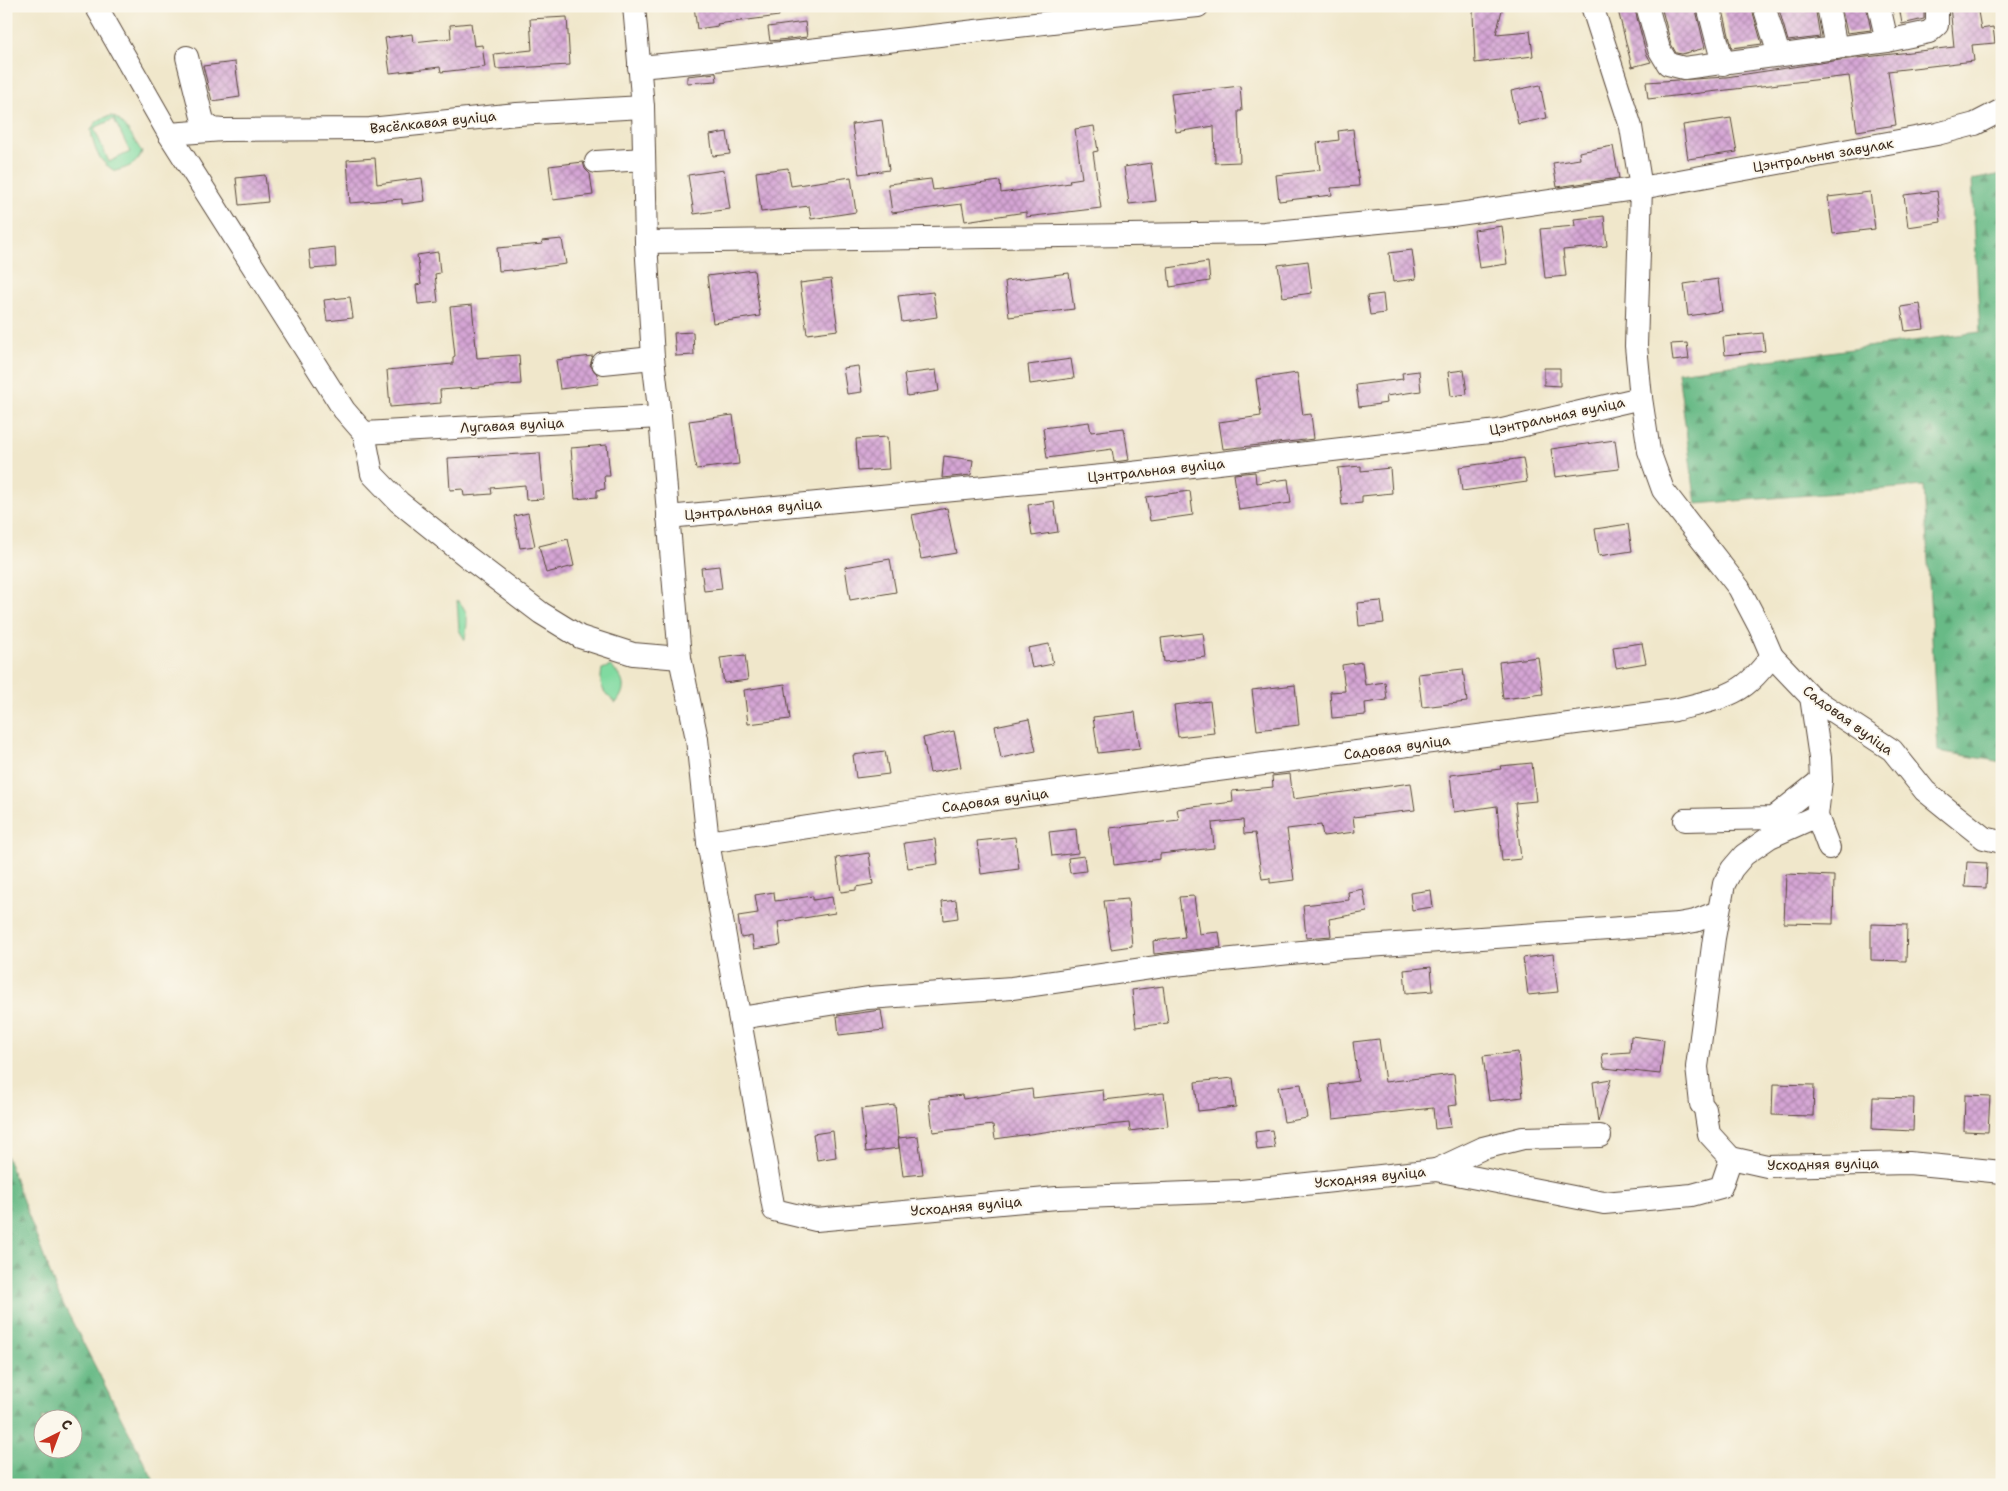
<svg xmlns="http://www.w3.org/2000/svg" width="2008" height="1491" viewBox="0 0 2008 1491" font-family="'Shantell Sans',sans-serif">
<defs>
<pattern id="forest-firs" width="22" height="20" patternUnits="userSpaceOnUse" patternTransform="scale(1.25)"><rect width="22" height="20" fill="#68ba86"/><path d="M5 1l3.5 6h-7zM16 11l3.5 6h-7z" fill="#57976d"/></pattern>
<pattern id="building-cross-hatch" width="8" height="8" patternUnits="userSpaceOnUse" patternTransform="scale(1.25)"><rect width="8" height="8" fill="#d5a5d5"/><path d="M0 0l8 8M0 8l8-8" fill="none" stroke="#ae87ac"/></pattern>
</defs>
<rect width="100%" height="100%" fill="#fbf7ec"/>
<filter id="ink" filterUnits="userSpaceOnUse"><feTurbulence type="fractalNoise" baseFrequency=".02" numOctaves="2"/><feDisplacementMap in="SourceGraphic" scale="10" xChannelSelector="R" yChannelSelector="G"/><feConvolveMatrix kernelMatrix="1 2 1 2 8 2 1 2 1" color-interpolation-filters="sRGB"/></filter>
<filter id="wash" filterUnits="userSpaceOnUse"><feTurbulence type="fractalNoise" baseFrequency=".0096" numOctaves="4" result="noise"/><feDisplacementMap in="SourceGraphic" scale="20" xChannelSelector="R" yChannelSelector="G"/><feGaussianBlur stdDeviation="1.12" result="paint"/><feColorMatrix in="noise" values="0 0 0 0 0 0 0 0 0 0 0 0 0 0 0 0 0 1.4 0 .05"/><feComposite in="paint" operator="in"/></filter>
<g filter="url(#wash)">
<rect width="100%" height="100%" fill="#f0e7cb"/>
<!-- grass -->
<g fill="#80daa0" stroke="#5e825f" fill-rule="evenodd">
<path d="M112 116C125 121 134 141 142 152 137 165 127 168 115 171 98 161 94 149 91 130 95 121 102 117 112 116ZM114 119 130 152 109 162 94 128Z"/>
<path d="M457 600C471 613 467 622 465 640L459 630Z"/>
<path d="M611 666C624 679 628 688 616 703 602 692 599 686 602 669Z"/>
</g>
<!-- forest -->
<g fill="url(#forest-firs)" stroke="#527252" fill-rule="evenodd">
<path d="M2002 174V762L1938 751 1924 486 1696 504 1678 372 1980 332 1972 180Z"/>
<path d="M6 1155 57 1292 156 1485H6ZM42 1418H72V1448H42Z"/>
</g>
<g id="blocks">
<!-- building -->
<g fill="url(#building-cross-hatch)">
<path d="M694 6H778L779 16 717 24 718 26 697 29Z"/>
<path d="M1475 6H1503L1496 34 1530 31 1533 56 1475 63 1473 14Z"/>
<path d="M1617 6H1634L1646 53 1651 62 1632 67Z"/>
<path d="M1661 6H1695L1705 48 1682 54 1676 53 1671 44Z"/>
<path d="M1722 6H1751L1762 44 1732 48Z"/>
<path d="M1778 6H1815L1820 37 1788 41Z"/>
<path d="M1841 6H1866L1871 30 1847 33Z"/>
<path d="M1899 6H1924V19L1902 24Z"/>
<path d="M1950 6H1977L1981 29 1993 27 1995 43 1972 45 1974 61 1888 71 1896 125 1857 131 1849 76 1648 99 1646 82 1726 77 1840 60 1954 47Z"/>
<path d="M567 17 570 65 496 69 494 54 532 50 530 19Z"/>
<path d="M805 22 807 37 770 41 768 27Z"/>
<path d="M471 23 474 46 482 45 485 67 441 72 440 67 390 73 385 38 412 34 413 42 451 38 450 25Z"/>
<path d="M235 62 240 97 212 101 203 66Z"/>
<path d="M716 73 717 81 687 83V76Z"/>
<path d="M1540 85 1547 118 1518 124 1511 91Z"/>
<path d="M1240 86 1242 111H1238L1240 162 1215 163 1214 126 1176 132 1171 94Z"/>
<path d="M1731 118 1737 152 1688 159 1683 125Z"/>
<path d="M882 120 889 170 859 174 852 124Z"/>
<path d="M1094 126 1098 151 1093 152 1101 208 1026 217V212L965 221 962 204 892 213 888 184 931 179 933 190 1000 181 1001 193 1070 183 1069 180 1082 178 1075 129Z"/>
<path d="M1353 129 1359 186 1331 188 1332 195 1279 201 1276 175 1320 170 1317 143 1339 140 1338 131Z"/>
<path d="M727 132 730 154 713 156 710 135Z"/>
<path d="M1613 146 1619 178 1557 187 1553 163 1580 159 1579 152Z"/>
<path d="M375 158 377 184 422 178 425 201 402 204V199L350 203 347 160Z"/>
<path d="M583 162 585 169 590 174 593 195 553 200 549 166Z"/>
<path d="M1151 163 1156 201 1129 204 1124 167Z"/>
<path d="M788 168 791 186 851 177 856 212 811 219 809 206 761 212 756 172Z"/>
<path d="M724 170 730 209 694 214 688 175Z"/>
<path d="M265 175 268 202 239 205 236 178Z"/>
<path d="M1937 191 1941 222 1908 227 1904 195Z"/>
<path d="M1870 192 1875 229 1833 234 1828 197Z"/>
<path d="M1604 216 1607 246 1563 250 1566 276 1545 278 1540 229 1575 226 1574 219Z"/>
<path d="M1502 226 1507 264 1479 268 1474 230Z"/>
<path d="M562 239 566 264 512 271V270L499 271 497 248 543 244 542 241Z"/>
<path d="M335 247 336 267 311 269 309 250Z"/>
<path d="M1412 250 1416 279 1393 282 1389 253Z"/>
<path d="M438 252 440 273 435 274 438 302 418 304 416 285 421 284 417 255Z"/>
<path d="M1308 261 1312 293 1283 297 1278 265Z"/>
<path d="M1208 262 1210 281 1170 287 1168 268Z"/>
<path d="M754 270 760 316 713 323 707 276Z"/>
<path d="M1069 273 1074 309 1009 317 1005 281Z"/>
<path d="M831 279 838 330 807 334 800 283Z"/>
<path d="M1718 279 1722 311 1688 316 1684 284Z"/>
<path d="M933 292 937 317 902 322 898 296Z"/>
<path d="M1383 294 1385 313 1370 315 1367 296Z"/>
<path d="M350 297 353 318 327 321 324 300Z"/>
<path d="M1920 304 1924 329 1905 331 1901 307Z"/>
<path d="M472 305 477 358 519 355 521 384 440 390 441 403 390 407 387 370 453 364V357L455 356 450 307Z"/>
<path d="M693 332 694 355 676 356 674 333Z"/>
<path d="M1763 333 1765 351 1725 355 1723 337Z"/>
<path d="M1687 343 1689 359 1673 361 1671 344Z"/>
<path d="M593 356 590 365 597 374 598 384 560 389 556 360Z"/>
<path d="M1071 359 1074 378 1030 384 1028 365Z"/>
<path d="M858 366 862 392 847 394 843 368Z"/>
<path d="M1544 368H1560V386L1544 385Z"/>
<path d="M936 370 939 391 907 396 904 374Z"/>
<path d="M1464 370 1467 394 1451 396 1448 372Z"/>
<path d="M1419 371 1421 391 1386 396 1387 403 1359 407 1356 385 1403 379 1402 373Z"/>
<path d="M1297 373 1303 415 1311 414 1314 439 1223 449 1219 422 1261 416 1256 379Z"/>
<path d="M733 415 739 464 696 469 689 421Z"/>
<path d="M1089 422 1091 432 1124 428 1129 460 1114 462 1112 449 1047 458 1043 428Z"/>
<path d="M887 437 889 469 858 471 856 439Z"/>
<path d="M1615 440 1619 469 1555 477 1551 449Z"/>
<path d="M607 445 610 476H604L605 489 597 490V497L575 499 571 448Z"/>
<path d="M540 453 544 499 526 500 525 485 491 488 492 494 464 496 463 489 450 490 448 458Z"/>
<path d="M944 456 973 460 971 475 942 478Z"/>
<path d="M1523 458 1527 482 1462 491 1459 467Z"/>
<path d="M1361 466V471L1390 468 1392 493 1362 496V503L1342 505 1338 468Z"/>
<path d="M1255 472 1256 483 1288 479 1291 503 1239 510 1234 474Z"/>
<path d="M1190 491 1193 515 1150 521 1146 497Z"/>
<path d="M1054 501 1058 532 1032 536 1028 505Z"/>
<path d="M947 508 956 553 921 559 912 515Z"/>
<path d="M528 513 535 546 520 548 514 516Z"/>
<path d="M1628 524 1632 551 1599 556 1595 529Z"/>
<path d="M568 539 574 566 546 573 539 546Z"/>
<path d="M890 559 896 592 850 600 845 567Z"/>
<path d="M719 566 722 589 704 591 701 568Z"/>
<path d="M1381 601 1384 623 1359 626 1357 603Z"/>
<path d="M1203 633 1206 657 1164 662 1161 638Z"/>
<path d="M1642 643 1646 663 1616 668 1613 647Z"/>
<path d="M1049 644 1053 664 1032 668 1028 648Z"/>
<path d="M745 655 748 680 724 683 720 658Z"/>
<path d="M1538 657 1543 694 1503 699 1499 662Z"/>
<path d="M1362 662 1365 685 1385 682 1387 700 1365 703 1366 715 1332 718 1330 692 1345 691 1342 665Z"/>
<path d="M1463 669 1467 702 1422 707 1418 674Z"/>
<path d="M785 684 790 719 748 724 744 690Z"/>
<path d="M1295 685 1299 725 1257 730 1252 690Z"/>
<path d="M1210 701 1214 733 1178 737 1174 705Z"/>
<path d="M1135 712 1140 748 1098 753 1093 717Z"/>
<path d="M1029 719 1036 751 1001 758 995 726Z"/>
<path d="M954 731 961 767 930 773 923 738Z"/>
<path d="M885 751 889 774 856 778 853 755Z"/>
<path d="M1532 763 1536 801 1515 803 1521 859 1502 861 1497 806 1454 812 1450 775 1501 769 1500 766Z"/>
<path d="M1290 774 1293 799 1411 783 1415 810 1353 817 1355 832 1323 836 1321 825 1287 829 1294 880 1270 883V878L1262 879 1255 833 1244 834 1243 820 1212 823 1214 848 1160 854V859L1114 865 1110 828 1179 820 1177 809 1233 802 1232 791 1273 787 1272 776Z"/>
<path d="M1076 829 1078 853 1052 856 1049 832Z"/>
<path d="M1015 837 1019 869 981 874 977 841Z"/>
<path d="M935 839 938 864 908 868 904 843Z"/>
<path d="M869 853 873 884 856 887V890L841 892 836 858Z"/>
<path d="M1084 856 1086 871 1070 873 1068 858Z"/>
<path d="M1967 862 1987 863 1986 888 1965 887Z"/>
<path d="M1786 874 1834 876 1833 924 1784 923Z"/>
<path d="M1363 889 1367 912 1329 919 1331 936 1306 938 1303 905 1349 900 1348 892Z"/>
<path d="M1431 890 1433 907 1412 910 1410 893Z"/>
<path d="M774 892 775 901 813 896V900L832 897 835 913 778 922 781 945 754 949 752 936 741 938 738 916 758 913 755 895Z"/>
<path d="M1194 896 1199 934 1219 932 1221 947 1154 954 1153 941 1185 937 1179 897Z"/>
<path d="M1128 899 1132 946 1111 949 1104 901Z"/>
<path d="M956 900 958 918 944 920 942 902Z"/>
<path d="M1871 924 1907 925 1906 961 1871 960Z"/>
<path d="M1553 954 1558 992 1528 995 1523 958Z"/>
<path d="M1431 967 1433 991 1406 993 1404 970Z"/>
<path d="M1163 986 1168 1023 1136 1027 1132 990Z"/>
<path d="M881 1010 884 1030 839 1035 837 1016Z"/>
<path d="M1631 1036 1664 1040 1660 1074 1604 1068 1602 1054 1630 1052Z"/>
<path d="M1379 1039 1385 1082 1454 1074 1457 1105 1448 1106 1451 1127 1435 1129 1433 1108 1333 1119 1329 1085 1358 1081 1353 1042Z"/>
<path d="M1518 1052 1523 1097 1489 1101 1483 1056Z"/>
<path d="M1233 1078 1236 1107 1198 1111 1195 1082Z"/>
<path d="M1611 1079 1598 1122 1593 1082Z"/>
<path d="M1301 1084 1307 1118 1284 1122 1278 1087Z"/>
<path d="M1773 1084 1814 1085 1813 1116 1772 1115Z"/>
<path d="M1032 1089 1033 1098 1103 1090 1104 1100 1164 1093 1168 1126 1130 1131 1129 1123 1058 1130 995 1139 993 1125 933 1132 929 1099 962 1095 963 1099Z"/>
<path d="M1965 1095 1990 1096 1988 1132 1964 1131Z"/>
<path d="M1873 1097 1914 1098 1913 1131 1872 1129Z"/>
<path d="M895 1105 899 1148 866 1152 861 1109Z"/>
<path d="M1272 1130 1275 1148 1257 1150 1255 1132Z"/>
<path d="M833 1131 836 1157 817 1160 813 1134Z"/>
<path d="M918 1136 923 1174 903 1176 898 1138Z"/>
</g>
</g>
</g>
<g filter="url(#ink)">
<use href="#blocks" fill-opacity="0" stroke="#564638" stroke-width="1"/>
<g fill="none" stroke-linecap="round" stroke-linejoin="round">
<!-- minor casing -->
<g stroke="#564638" stroke-width="24">
<g id="minor">
<path d="M96 6 169 134 344 410 364 433 372 474 399 502 470 559 541 613 580 637 633 654 680 658"/>
<path d="M634 6 643 107 646 242 653 358 660 417 680 658 697 739 708 842 774 1210 816 1220 1057 1198 1241 1191 1436 1170 1604 1203 1692 1195 1721 1187 1731 1158 1767 1166 1909 1163 2002 1172"/>
<path d="M1592 6 1631 127 1641 188 1636 346 1641 398 1649 451 1663 490 1739 588 1760 628 1772 656"/>
<path d="M1647 6 1659 49 1668 64 1684 68 1887 41 1929 32 1937 25V6"/>
<path d="M1708 6 1723 64"/>
<path d="M1764 6 1779 55"/>
<path d="M1828 6 1836 48"/>
<path d="M1879 6 1887 41"/>
<path d="M187 57 203 121 212 129 223 130"/>
<path d="M639 67C825 51 1011 25 1198 6"/>
<path d="M169 134 223 130 370 129 517 114 643 107"/>
<path d="M596 162 644 159"/>
<path d="M646 242 1264 233 1452 215 1641 188 1937 134 1975 124 2002 110"/>
<path d="M603 363 653 358"/>
<path d="M364 433 660 417"/>
<path d="M668 517 1123 474 1498 431 1641 398"/>
<path d="M1817 816 1829 848"/>
<path d="M1685 820 1773 818 1821 780"/>
<path d="M708 842 967 803 1675 710C1697 704 1727 699 1745 685 1756 677 1764 666 1772 656L1811 697 1892 750 1925 791 1951 812 1984 838 2002 842"/>
<path d="M740 1018 868 998 1012 988 1164 966 1340 948 1678 924 1695 921 1718 912"/>
<path d="M1731 1158 1709 1134 1705 1109 1701 1104 1697 1067 1714 938 1724 884 1732 869 1744 855 1770 837 1817 816 1821 780 1820 758 1811 697"/>
<path d="M1436 1170 1483 1148 1523 1138 1600 1136"/>
</g>
</g>
<!-- minor -->
<use href="#minor" stroke="#fff" stroke-width="22"/>
</g>
</g>
<g text-anchor="middle" dominant-baseline="central" stroke-width="4" stroke-linejoin="round" paint-order="stroke">
<!-- street labels -->
<g font-size="14" fill="#3b2a1e" stroke="#fbf7ec">
<text transform="translate(433 122) rotate(-6)">Вясёлкавая вуліца</text>
<text transform="translate(1823 155) rotate(-10)">Цэнтральны завулак</text>
<text transform="translate(1557 416) rotate(-12)">Цэнтральная вуліца</text>
<text transform="translate(512 425) rotate(-3)">Лугавая вуліца</text>
<text transform="translate(1156 470) rotate(-6)">Цэнтральная вуліца</text>
<text transform="translate(753 509) rotate(-5)">Цэнтральная вуліца</text>
<text transform="translate(1848 720) rotate(36)">Садовая вуліца</text>
<text transform="translate(1397 747) rotate(-8)">Садовая вуліца</text>
<text transform="translate(995 800) rotate(-8)">Садовая вуліца</text>
<text transform="translate(1823 1164) rotate(-1)">Усходняя вуліца</text>
<text transform="translate(1370 1177) rotate(-6)">Усходняя вуліца</text>
<text transform="translate(966 1206) rotate(-5)">Усходняя вуліца</text>
</g>
</g>
<!-- margin -->
<rect width="2008" height="1491" fill="none" stroke="#fbf7ec" stroke-width="25"/>
<!-- north arrow -->
<g transform="translate(58 1434) rotate(42)"><circle r="24" fill="#fbf7ec" stroke="#aea59a"/>
<path d="M0-4L9 19L0 12L-9 19Z" fill="#c8321e"/>
<text y="-8" font-size="14" font-weight="bold" text-anchor="middle" fill="#3b2a1e">С</text>
</g>
</svg>
